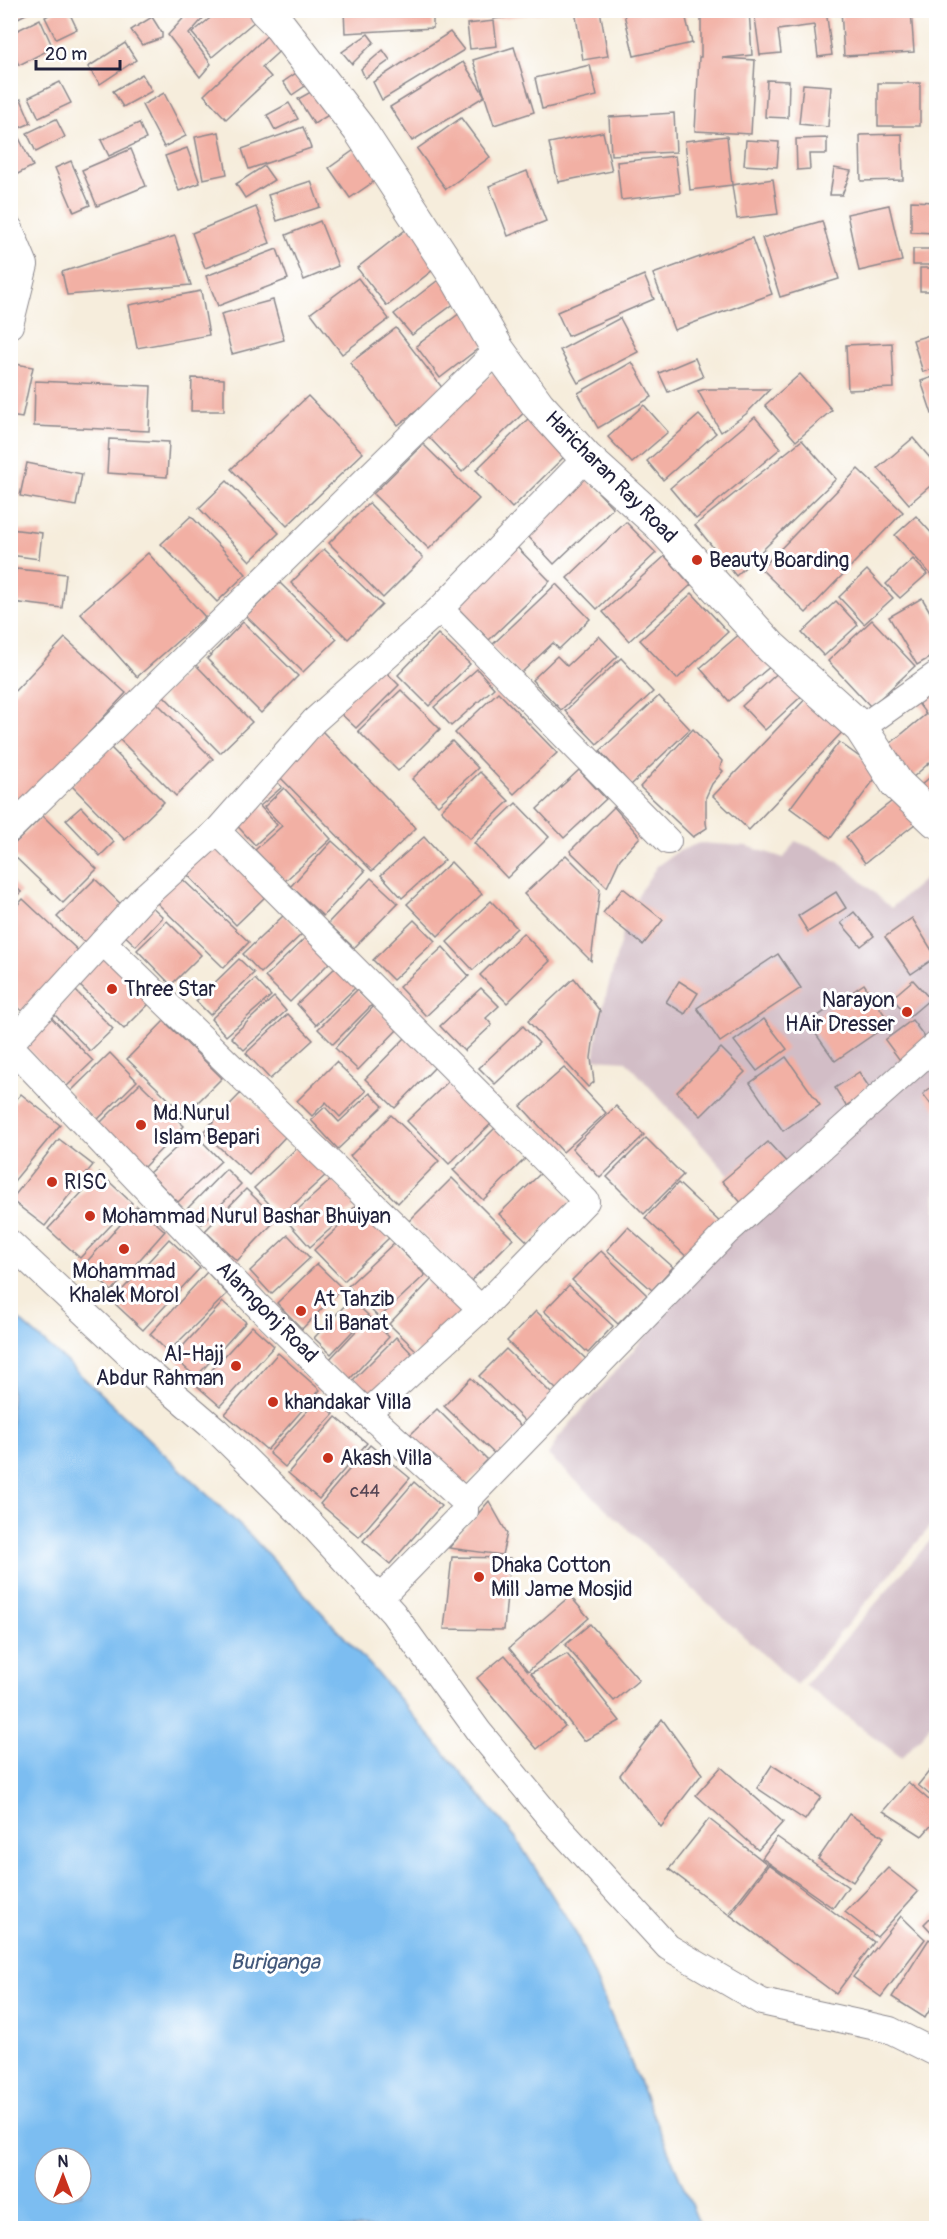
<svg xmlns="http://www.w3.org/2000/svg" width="947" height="2239" viewBox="0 0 947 2239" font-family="Pangolin,sans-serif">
<rect width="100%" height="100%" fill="#fff"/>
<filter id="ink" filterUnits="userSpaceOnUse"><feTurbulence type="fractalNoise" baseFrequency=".0167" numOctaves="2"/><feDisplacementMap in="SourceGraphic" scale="12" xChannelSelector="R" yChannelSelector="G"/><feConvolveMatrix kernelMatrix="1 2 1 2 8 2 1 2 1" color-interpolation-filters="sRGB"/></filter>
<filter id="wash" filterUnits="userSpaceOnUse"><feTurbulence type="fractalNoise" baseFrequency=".008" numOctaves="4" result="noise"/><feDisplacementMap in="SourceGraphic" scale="24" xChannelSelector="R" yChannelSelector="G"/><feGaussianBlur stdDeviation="1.35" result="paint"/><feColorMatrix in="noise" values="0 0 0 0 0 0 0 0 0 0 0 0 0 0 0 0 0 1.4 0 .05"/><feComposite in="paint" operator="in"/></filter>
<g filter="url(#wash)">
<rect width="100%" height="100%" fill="#f6eddc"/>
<!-- industrial -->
<g fill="#d2bdc6">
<path d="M795 841 818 850 845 866 891 908 936 869V1520L796 1685 548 1455 558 1438 734 1233 762 1212 626 1061 594 1059 600 1018 626 921 638 895 657 866 677 852 699 843 747 846 784 858Z"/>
<path d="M936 1534V1720L902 1758 805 1685Z"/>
</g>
<!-- water -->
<path fill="#7cbdf1" stroke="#4f7096" stroke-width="1.5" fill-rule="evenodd" d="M11 1313 68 1363 251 1536 372 1667 516 1838 577 1935 701 2228H11ZM45 2158H81V2194H45Z"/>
<g id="blocks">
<!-- building -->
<g fill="#f2b0a4">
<path d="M10 10H34L10 22Z"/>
<path d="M58 10H68L77 29 56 39 45 17Z"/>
<path d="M191 10H204L207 14 189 34 211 64 200 77 168 35Z"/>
<path d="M220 10H245L255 21 212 57 192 33Z"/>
<path d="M344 10H433V28L345 33Z"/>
<path d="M465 10H486V15L465 16Z"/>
<path d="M493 10H548V12L494 19Z"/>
<path d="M575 10H600L608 56 583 60Z"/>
<path d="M623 10H684L692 43 634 56Z"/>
<path d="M701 10H749L752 55 722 58 755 60 751 134 695 131 699 57H701Z"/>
<path d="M754 10H826L832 55 818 57 814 25 778 30 781 53 760 55Z"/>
<path d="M841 10H911L914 52 844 56Z"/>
<path d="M152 17 162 33V38L142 45 131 30Z"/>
<path d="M40 19 53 48 19 65 10 48V34Z"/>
<path d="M494 21 497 46 470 49 467 24Z"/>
<path d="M272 31 286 45 262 67 271 77 226 119 204 95Z"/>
<path d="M450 32 464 50 382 100 373 82Z"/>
<path d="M368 34 374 42 352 64 342 52Z"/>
<path d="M125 43 136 60 100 84 88 67Z"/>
<path d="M514 47 534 112 494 125 473 60Z"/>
<path d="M383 50 390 60 365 78 361 69Z"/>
<path d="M463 62 485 96 412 141 390 107Z"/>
<path d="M590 65 597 96 542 109 535 78Z"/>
<path d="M302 69 311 82 292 95 283 82Z"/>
<path d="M142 74 152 91 123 107 113 91Z"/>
<path d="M767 80 789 81 788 118 765 117Z"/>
<path d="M60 82 71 103 39 118 29 97Z"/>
<rect x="878" y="83" width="42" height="43"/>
<path d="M803 84 831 86 828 127 799 124Z"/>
<path d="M320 87 335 111 314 124 298 99Z"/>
<path d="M164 93 186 136 164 147 142 105Z"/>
<path d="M21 99 31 123 10 132V104Z"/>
<path d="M289 103 298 119 275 130 267 115Z"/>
<path d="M674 113 676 152 611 155 609 117Z"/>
<path d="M461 118 490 157 446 189 417 149Z"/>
<path d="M56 119 65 137 36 152 27 133Z"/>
<path d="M139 123 146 139 109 156 101 140Z"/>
<path d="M303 127 311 148 249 169 242 149Z"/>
<path d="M219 132 227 174 203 179 195 137Z"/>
<path d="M603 132 612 171 558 182 549 143Z"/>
<path d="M902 134 903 180 861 181 860 135Z"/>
<path d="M727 136 732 185 690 190 685 141Z"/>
<path d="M19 138 33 166 10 178V143Z"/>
<path d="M827 138V154H809L810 169 797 170 796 139Z"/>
<path d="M746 140 779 142 777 167 744 165Z"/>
<path d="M187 148 200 183 179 191 165 156Z"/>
<path d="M357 148 379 178 350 198 329 168Z"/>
<path d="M131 149 146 186 97 206 82 170Z"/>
<path d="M675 156 680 193 621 200 617 162Z"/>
<path d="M71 161 90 205 74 212 55 168Z"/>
<path d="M264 166 274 180 245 198 236 184Z"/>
<path d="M834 168 851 171 842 195H830Z"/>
<path d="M527 171 546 221 508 236 489 186Z"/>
<path d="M773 179 778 214 737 219 732 185Z"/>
<path d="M311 181 320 207 277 221 268 195Z"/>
<path d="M911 201 936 202V233L911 232Z"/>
<path d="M889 205 902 261 859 271 847 214Z"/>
<path d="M256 207 270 243 205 268 192 233Z"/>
<path d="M320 221 338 266 304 280 286 235Z"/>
<path d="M822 221 839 279 780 297 762 238Z"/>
<path d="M413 224 443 262 387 306 357 268Z"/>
<path d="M175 236 191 285 67 295 62 272Z"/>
<path d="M752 238 772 294 674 330 653 274Z"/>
<path d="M277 249 288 279 218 306 206 276Z"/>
<rect x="913" y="249" width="23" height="16"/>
<rect x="920" y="268" width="16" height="23"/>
<path d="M446 274 463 297 412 335 394 314Z"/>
<path d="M644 275 654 299 568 336 557 312Z"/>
<path d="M358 278 389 319 342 354 311 313Z"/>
<path d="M201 291 209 335 137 348 129 305Z"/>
<path d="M273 300 284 340 232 354 221 314Z"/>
<path d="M464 310 488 341 440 378 416 346Z"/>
<path d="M620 318 638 352 578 383 560 350Z"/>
<path d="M396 328 444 390 398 425 350 363Z"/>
<path d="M936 333V368L923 372 913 340Z"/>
<path d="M892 343 894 388 848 390 846 345Z"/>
<path d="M695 358 703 377 668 392 659 373Z"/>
<path d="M632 362 652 397 598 428 578 393Z"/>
<path d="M10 363 33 367 22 418 10 416Z"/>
<path d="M498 368 533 404 462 472 427 435Z"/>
<path d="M800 374 832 410 796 441 765 405Z"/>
<path d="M936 376V412L932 414 921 381Z"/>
<path d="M192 378 224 379V411H191Z"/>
<path d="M35 381 151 386 149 431 34 426Z"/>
<path d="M706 389H770L746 414 721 432 698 391Z"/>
<path d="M308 396 363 453 287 526 231 469Z"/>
<path d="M644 405 668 432 632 463 608 437Z"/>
<path d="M532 415 569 452 512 508 476 470Z"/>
<path d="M699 415 716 433 663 480 647 461Z"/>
<path d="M755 417 781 448 696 519 670 488Z"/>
<path d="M913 438 936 465V481L909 504 878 468Z"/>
<path d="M109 439 169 442 167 477 107 473Z"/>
<path d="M802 440 836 479 736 576 695 525Z"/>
<path d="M423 444 479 499 429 549 373 494Z"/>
<path d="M27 463 82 474 76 506 20 496Z"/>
<path d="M858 469 903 512 806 613 761 569Z"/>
<path d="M584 477 613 508 554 564 525 533Z"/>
<path d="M227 481 279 533 250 561 199 508Z"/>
<path d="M369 503 423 558 383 598 329 543Z"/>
<path d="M191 516 246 574 217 602 161 544Z"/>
<path d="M916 516 935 537 936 536V580L895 535Z"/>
<path d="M626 522 656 553 597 609 567 578Z"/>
<path d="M10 529 42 533 39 559 10 555Z"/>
<path d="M514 544 550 581 489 640 454 604Z"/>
<path d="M324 549 382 605 348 639 291 583Z"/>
<path d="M148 553 205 617 137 677 80 613Z"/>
<path d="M665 556 691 585 629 641 603 612Z"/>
<path d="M913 559 927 574 900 598 886 584Z"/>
<path d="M16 569 66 574 62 608 12 602Z"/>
<path d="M867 570 893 598 864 624 839 597Z"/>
<path d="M280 583 337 639 303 672 246 616Z"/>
<path d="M556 584 590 619 559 649 553 643 520 674 492 645Z"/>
<path d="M692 593 728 632 677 679 640 640Z"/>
<path d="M922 598 936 622V654L917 665 889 617Z"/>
<path d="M836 601 858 625 824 656 802 633Z"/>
<path d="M872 620 915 666 871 707 828 661Z"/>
<path d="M243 622 298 676 261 713 207 659Z"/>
<path d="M749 626 778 660 729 701 700 668Z"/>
<path d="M438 634 470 664 429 706 398 675Z"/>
<path d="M599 636 618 656 561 710 532 680 557 656 567 666Z"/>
<path d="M65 638 126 693 10 818V696Z"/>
<path d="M621 658 653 692 597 744 565 711Z"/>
<path d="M195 664 252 722 220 753 163 695Z"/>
<path d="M380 666 399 685 356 728 337 710Z"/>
<path d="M785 666 808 690 765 730 742 706Z"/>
<path d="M936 666V708L929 712 936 721V757L912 778 886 747 926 714 906 687Z"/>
<path d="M477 669 494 688 451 726 434 707Z"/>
<path d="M401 690 440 729 398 771 358 731Z"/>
<path d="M813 691 849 725 749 830 713 796Z"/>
<path d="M498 692 557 753 514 794 455 733Z"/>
<path d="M659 696 690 729 631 785 600 751Z"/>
<path d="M155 701 213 759 176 796 118 738Z"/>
<path d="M693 729 722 761 720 768 723 771 712 784 706 797V823L707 828 693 837 640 787Z"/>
<path d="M322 731 416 828 372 871 277 774Z"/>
<path d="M452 741 478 768 438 805 412 779Z"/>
<path d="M839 742 880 772 831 838 790 808Z"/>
<path d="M110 747 164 802 125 840 71 785Z"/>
<path d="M579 770 606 799 564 838 537 809Z"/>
<path d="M480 772 509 801 470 839 441 810Z"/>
<path d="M936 772V805L920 786Z"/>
<path d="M274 779 282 787 260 806 277 825 255 845 230 818Z"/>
<path d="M284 788 331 839 285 881 255 850 282 826 264 807Z"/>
<path d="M900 795 920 820 865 863 846 837Z"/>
<path d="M516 803 549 837 507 878 474 843Z"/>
<path d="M81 807 114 842 100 856 66 820Z"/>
<path d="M614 807 640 837 620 859 607 887 570 851Z"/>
<path d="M43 816 97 869 63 903 10 852V848Z"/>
<path d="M424 837 445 860 402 898 381 875Z"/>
<path d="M212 839 267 895 236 925 181 868Z"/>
<path d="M332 841 365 871 323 916 291 886Z"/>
<path d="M566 855 600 889 591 961 524 894Z"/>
<path d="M451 862 482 894 438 936 407 904Z"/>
<path d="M177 874 249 942 224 968 153 899Z"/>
<path d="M371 878 398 903 354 948 328 923Z"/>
<path d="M95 879 126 909 89 947 57 917Z"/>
<path d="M10 881 21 892 10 902Z"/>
<path d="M623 888 663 920 643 945 603 913Z"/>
<path d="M836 892 846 908 808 932 798 916Z"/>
<path d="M23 899 84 956 28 1016 10 1000V913Z"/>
<path d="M146 901 163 917 136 946 119 930Z"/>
<path d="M491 901 517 928 473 970 447 942Z"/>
<path d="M854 912 874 936 861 946 841 923Z"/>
<path d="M284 915 302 934 261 973 243 954Z"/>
<path d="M912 918 936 957 911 974 885 937Z"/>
<path d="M414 920 435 941 393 980 373 960Z"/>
<path d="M167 921 201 955 171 985 137 950Z"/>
<path d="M523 933 550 961 507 1003 480 975Z"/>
<path d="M305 938 330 962 290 1002 265 977Z"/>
<path d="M443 947 469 976 426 1016 399 987Z"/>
<path d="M101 948 153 1000 124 1029 72 978Z"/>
<path d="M778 954 801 988 720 1042 697 1008Z"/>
<path d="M239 959 254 973 210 1015 196 1001Z"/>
<path d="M336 967 355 988 316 1025 297 1004Z"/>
<path d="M574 978 600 1011 594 1036 591 1058 594 1082 588 1087 528 1021Z"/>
<path d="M255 979 271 996 226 1036 211 1019Z"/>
<path d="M913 980 930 999 909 1017 892 998Z"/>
<path d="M679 981 698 993 685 1014 666 1002Z"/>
<path d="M864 984 890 1023 835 1061 808 1023Z"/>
<path d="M481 988 499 1006 486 1018 492 1025 464 1051 440 1026Z"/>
<path d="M75 990 113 1029 90 1051 52 1012Z"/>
<path d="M357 990 372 1005 333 1044 318 1029Z"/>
<path d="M274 997 286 1011 244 1050 231 1037Z"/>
<path d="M374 1006 398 1029 358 1070 335 1048Z"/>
<path d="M47 1013 93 1061 66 1087 19 1040Z"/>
<path d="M288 1014 313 1040 270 1079 246 1053Z"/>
<path d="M764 1019 787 1049 757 1071 734 1041Z"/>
<path d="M912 1020 930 1044 902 1063 885 1040Z"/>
<path d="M164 1021 222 1078 185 1115 127 1059Z"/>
<path d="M523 1026 539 1043 495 1084 479 1068Z"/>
<path d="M407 1036 437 1065 395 1108 365 1079Z"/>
<path d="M721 1048 745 1072 701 1116 677 1092Z"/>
<path d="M110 1053 137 1081 96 1121 69 1093Z"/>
<path d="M786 1057 820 1105 783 1131 750 1083Z"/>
<path d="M336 1062 366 1091 340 1117 326 1102 312 1116 297 1101Z"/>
<path d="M564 1068 606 1113 563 1152 521 1106Z"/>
<path d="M859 1072 871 1090 846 1106 835 1088Z"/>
<path d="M452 1078 494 1121 449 1164 407 1121Z"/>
<path d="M140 1083 184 1126 143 1168 98 1125Z"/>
<path d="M936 1083V1111L923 1094Z"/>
<path d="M241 1093 286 1136 249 1175 203 1132Z"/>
<path d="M370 1093 383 1106 338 1149 311 1120 325 1107 339 1122Z"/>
<path d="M21 1094 60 1125 10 1186V1107Z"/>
<path d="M616 1106 644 1135 600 1178 572 1148Z"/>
<path d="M391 1115 439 1161 398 1203 350 1156Z"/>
<path d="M496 1127 526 1158 483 1200 453 1170Z"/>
<path d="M193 1132 221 1161 178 1202 149 1173Z"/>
<path d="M646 1138 683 1175 644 1214 607 1177Z"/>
<path d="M59 1139 93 1165 45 1226 11 1200Z"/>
<path d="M768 1142 790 1166 744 1206 722 1181Z"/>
<path d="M299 1146 326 1175 281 1216 254 1188Z"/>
<path d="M226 1169 241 1184 202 1224 187 1209Z"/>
<path d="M100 1173 132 1203 80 1258 48 1229Z"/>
<path d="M541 1173 571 1203 529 1243 499 1214Z"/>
<path d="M452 1178 513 1239 470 1282 409 1221Z"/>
<path d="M332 1179 356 1206 310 1247 286 1220Z"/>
<path d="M678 1183 723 1225 690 1260 645 1218Z"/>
<path d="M246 1189 277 1219 237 1261 205 1231Z"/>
<path d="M137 1206 165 1231 112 1291 83 1266Z"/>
<path d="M360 1207 389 1238 344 1281 314 1250Z"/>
<path d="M628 1227 673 1267 652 1290 607 1250Z"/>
<path d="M288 1235 310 1258 271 1294 250 1271Z"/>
<path d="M169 1239 200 1268 143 1330 112 1301Z"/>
<path d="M394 1243 425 1275 379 1318 348 1286Z"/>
<path d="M601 1251 647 1295 618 1324 572 1280Z"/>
<path d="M317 1264 342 1288 302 1329 277 1303Z"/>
<path d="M207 1272 227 1294 168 1352 150 1334Z"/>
<path d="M432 1279 464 1309 420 1354 389 1324Z"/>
<path d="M569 1285 613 1326 588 1353 544 1311Z"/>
<path d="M351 1299 368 1315 331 1354 314 1338Z"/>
<path d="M223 1302 246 1322 196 1377 173 1357Z"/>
<path d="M536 1311 588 1361 559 1392 507 1341Z"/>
<path d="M369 1317 389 1337 348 1381 328 1361Z"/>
<path d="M252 1326 274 1346 220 1406 197 1386Z"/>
<path d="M396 1337 419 1361 370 1405 351 1382Z"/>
<path d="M506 1349 556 1398 529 1425 479 1376Z"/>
<path d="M278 1353 320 1390 267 1450 225 1414Z"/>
<path d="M471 1378 524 1429 497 1456 444 1406Z"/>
<path d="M318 1399 334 1414 285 1467 269 1453Z"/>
<path d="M437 1409 489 1461 461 1489 409 1436Z"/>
<path d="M336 1417 367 1443 319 1499 288 1473Z"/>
<path d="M370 1445 410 1478 359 1537 320 1504Z"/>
<path d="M414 1482 441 1506 390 1564 363 1541Z"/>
<path d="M489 1501 507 1533 502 1555 449 1548Z"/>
<path d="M452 1557 510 1558 504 1630 444 1629Z"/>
<path d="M570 1596 589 1618 528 1671 509 1648Z"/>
<path d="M590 1624 639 1680 614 1701 565 1645Z"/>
<path d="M567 1654 620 1721 584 1741 531 1673Z"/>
<path d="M505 1655 565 1726 537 1749 477 1678Z"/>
<path d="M662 1719 702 1774 661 1827 620 1775Z"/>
<path d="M936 1763V1800L918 1785Z"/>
<path d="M772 1765 821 1797 805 1820 757 1788Z"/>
<path d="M721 1767 783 1822 758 1850 696 1795Z"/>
<path d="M908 1782 936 1806V1820L922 1836 883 1811Z"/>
<path d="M849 1814 884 1837 853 1882 818 1859Z"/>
<path d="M709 1819 767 1864 728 1914 669 1869Z"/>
<path d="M777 1837 848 1887 833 1908 762 1858Z"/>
<path d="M769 1864 874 1942 836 1994 730 1915Z"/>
<path d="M888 1868 918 1892 877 1937 845 1912Z"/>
<path d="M936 1912V1937L924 1924Z"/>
<path d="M901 1916 925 1939 881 1997 853 1977Z"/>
<path d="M929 1939 936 1944V1999L925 2018 892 1997Z"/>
</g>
</g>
</g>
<g filter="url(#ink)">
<use href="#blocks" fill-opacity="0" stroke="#8c888c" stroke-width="1.5"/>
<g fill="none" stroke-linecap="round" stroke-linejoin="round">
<!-- minor casing -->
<g stroke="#8c888c" stroke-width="28">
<g id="minor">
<path d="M10 229 25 265 10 325"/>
<path d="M440 609 668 841"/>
<path d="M861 728 936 675"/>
<path d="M10 829 498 350"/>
<path d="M217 831 586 1201 481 1309 367 1413"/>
<path d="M103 942 481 1309"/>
<path d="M10 1044 143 898 217 831 314 721 440 609 586 458"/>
<path d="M10 1046 256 1304 367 1413 465 1502V1511L380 1598"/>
<path d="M10 1243 139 1364 216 1430 313 1526 393 1613 479 1732 551 1819 668 1947 762 2002 890 2030 936 2053"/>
<path d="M465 1502 727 1232 936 1045"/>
</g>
</g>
<!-- secondary casing -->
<g stroke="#8c888c" stroke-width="35">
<path id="secondary" d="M265 10 276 21 359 129 459 282 498 350 538 405 586 458 659 524 771 647 861 728 897 784 936 821"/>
</g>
<!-- minor -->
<use href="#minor" stroke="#fff" stroke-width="26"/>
<!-- secondary -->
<use href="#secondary" stroke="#fff" stroke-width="33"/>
</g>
</g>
<!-- markers -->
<g fill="#c8321e" stroke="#fff" stroke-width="2">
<circle cx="697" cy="560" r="6"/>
<circle cx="112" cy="989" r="6"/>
<circle cx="907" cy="1012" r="6"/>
<circle cx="141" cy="1125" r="6"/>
<circle cx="52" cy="1182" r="6"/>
<circle cx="90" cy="1216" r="6"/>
<circle cx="124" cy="1249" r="6"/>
<circle cx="301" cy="1311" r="6"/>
<circle cx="236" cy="1366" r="6"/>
<circle cx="273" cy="1402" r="6"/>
<circle cx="328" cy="1458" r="6"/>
<circle cx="479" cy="1577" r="6"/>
</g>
<g text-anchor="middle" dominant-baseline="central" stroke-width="6" stroke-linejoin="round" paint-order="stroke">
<!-- number labels -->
<g font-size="18" fill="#564655">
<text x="365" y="1491">c44</text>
</g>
<!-- street labels -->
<g font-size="21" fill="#22223b" stroke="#fff">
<text transform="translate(611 477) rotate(45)">Haricharan Ray Road</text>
<text transform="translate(267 1312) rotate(45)">Alamgonj Road</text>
</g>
<!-- poi labels -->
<g font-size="21" fill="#22223b" stroke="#fff" text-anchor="start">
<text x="709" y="560">Beauty Boarding</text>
<text x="124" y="989">Three Star</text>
<text x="895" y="1000" text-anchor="end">Narayon<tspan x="895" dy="24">HAir Dresser</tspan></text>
<text x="153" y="1113">Md.Nurul<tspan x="153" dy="24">Islam Bepari</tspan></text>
<text x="64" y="1182">RISC</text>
<text x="102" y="1216">Mohammad Nurul Bashar Bhuiyan</text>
<text x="124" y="1271" text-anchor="middle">Mohammad<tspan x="124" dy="24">Khalek Morol</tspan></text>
<text x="313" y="1299">At Tahzib<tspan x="313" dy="24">Lil Banat</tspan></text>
<text x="224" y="1354" text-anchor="end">Al-Hajj<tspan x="224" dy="24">Abdur Rahman</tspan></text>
<text x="285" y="1402">khandakar Villa</text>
<text x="340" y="1458">Akash Villa</text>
<text x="491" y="1565">Dhaka Cotton<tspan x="491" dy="24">Mill Jame Mosjid</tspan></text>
</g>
<!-- water labels -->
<g font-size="22" font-style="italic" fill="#42587b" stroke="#fff">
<text x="275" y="1962">Buriganga</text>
</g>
</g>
<!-- margin -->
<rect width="947" height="2239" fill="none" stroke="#fff" stroke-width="36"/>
<!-- north arrow -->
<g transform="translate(63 2176)"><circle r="28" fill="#ffffff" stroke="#a7a7b1" stroke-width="1.5"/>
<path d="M0-4.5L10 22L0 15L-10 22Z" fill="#c8321e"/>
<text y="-9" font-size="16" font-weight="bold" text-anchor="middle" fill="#22223b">N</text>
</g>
<!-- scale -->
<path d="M36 60v9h84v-9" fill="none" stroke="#22223b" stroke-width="3"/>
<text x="45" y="60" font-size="18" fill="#22223b" stroke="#ffffff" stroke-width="4.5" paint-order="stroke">20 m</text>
</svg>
